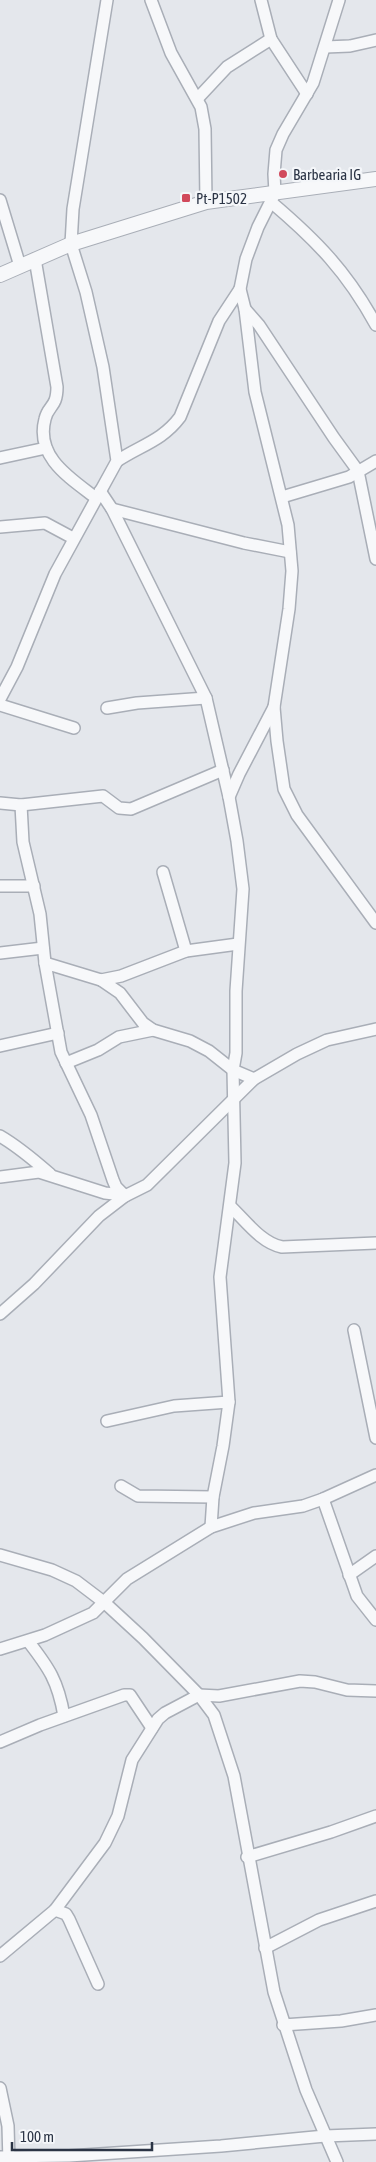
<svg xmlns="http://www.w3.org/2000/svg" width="376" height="2162" viewBox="0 0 376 2162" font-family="'Asap Condensed',sans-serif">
<rect width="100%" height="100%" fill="#e4e7ec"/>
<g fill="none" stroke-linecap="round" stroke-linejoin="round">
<!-- minor casing -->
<g stroke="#a9aeb7" stroke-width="14">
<g id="minor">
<path d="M151 0 171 53 201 107 205 129 206 202"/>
<path d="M261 0 271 39 307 94"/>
<path d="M339 0 313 83 283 134 276 150 274 174 275 193 258 227 246 259 240 289 245 309 255 392 288 525 292 571 289 609 274 707 277 741 284 789 297 815 376 923"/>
<path d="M325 47 350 46 376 40"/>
<path d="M198 98 227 67 271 39"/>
<path d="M0 200 20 266"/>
<path d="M271 202C317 241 347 272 376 325"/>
<path d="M35 259 57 387C57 408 48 405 45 419 35 457 70 478 96 498"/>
<path d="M245 309 259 325 334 438 358 471 376 559"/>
<path d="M0 458 46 448"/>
<path d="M117 461C141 445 162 441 180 417L219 321 240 289"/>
<path d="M100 491 112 509 206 698 229 797 237 841 243 889 236 991V1053L233 1070 235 1163 220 1277 229 1402 223 1446 213 1497 211 1527"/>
<path d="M282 497 349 477 376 461"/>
<path d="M112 509 244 543 290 552"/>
<path d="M0 527 45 523 73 538"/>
<path d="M0 699 17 667 55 574 117 461 103 367 86 292 71 244 73 209 107 0"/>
<path d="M0 705 74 728"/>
<path d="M107 708 137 703 206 698"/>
<path d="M229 797 239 774 274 707"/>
<path d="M0 803 21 805 103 796 119 808 131 809 223 770"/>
<path d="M21 805 23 842 40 914 45 963 61 1052 91 1115 113 1180 116 1187 125 1196"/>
<path d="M163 872 186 951"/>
<path d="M0 886H34"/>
<path d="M0 953 43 948"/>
<path d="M45 963 101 980 121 976 186 951 238 944"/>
<path d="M101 980 120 993 143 1023 153 1030 190 1041 209 1051 233 1070 254 1079"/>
<path d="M0 1046 58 1033"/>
<path d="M66 1063 98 1050 119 1037 153 1030"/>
<path d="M0 1136C19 1147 34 1160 50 1174"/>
<path d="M0 1177 39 1172 105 1193 123 1195"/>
<path d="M230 1206C245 1220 261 1243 282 1247L376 1243"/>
<path d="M0 1314 34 1284 99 1216 125 1196 147 1185 254 1079 297 1054 327 1040 376 1029"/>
<path d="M354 1330 376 1438"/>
<path d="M107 1421 174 1406 229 1402"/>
<path d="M121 1486 138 1496 213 1497"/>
<path d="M323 1499 357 1596 376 1620"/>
<path d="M0 1555 52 1570 76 1581 105 1603 143 1638 199 1695 214 1715 234 1776 274 1992 306 2090 337 2162"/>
<path d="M349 1575 376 1556"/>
<path d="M28 1641C49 1668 58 1681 64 1716"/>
<path d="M0 1649 45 1635 93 1613 127 1579 211 1527 254 1513 303 1506 323 1499 376 1475"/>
<path d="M0 1742 40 1725 124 1695H130L152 1728"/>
<path d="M247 1857 331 1832 376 1816"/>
<path d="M55 1910 66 1914 69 1919 98 1984"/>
<path d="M265 1948 319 1920 376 1901"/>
<path d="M0 1956 55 1910 105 1843 118 1816 132 1760 158 1719 165 1713 199 1695 219 1696 300 1681 315 1682 347 1690 376 1691"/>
<path d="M283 2025 341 2021 376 2015"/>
<path d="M0 2088 8 2126 9 2162"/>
<path d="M0 2157 69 2156 221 2146 325 2136 376 2134"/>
</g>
</g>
<!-- tertiary casing -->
<g stroke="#a9aeb7" stroke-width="16">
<path id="tertiary" d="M0 275 71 244 206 202 376 179"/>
</g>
<!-- minor -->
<use href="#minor" stroke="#f7f8fa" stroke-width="11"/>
<!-- tertiary -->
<use href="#tertiary" stroke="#f7f8fa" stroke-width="14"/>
</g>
<!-- markers -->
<g fill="#d1495b" stroke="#f4f6f9" stroke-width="2">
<circle cx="283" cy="174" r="5"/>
<rect x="181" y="193" width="10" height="10" rx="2.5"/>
</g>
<g text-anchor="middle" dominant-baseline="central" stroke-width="4.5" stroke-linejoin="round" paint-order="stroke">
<!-- poi labels -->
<g font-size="15" fill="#2b3445" stroke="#f4f6f9" text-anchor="start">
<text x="293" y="174">Barbearia IG</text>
<text x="196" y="198">Pt-P1502</text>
</g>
</g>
<!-- scale -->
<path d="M12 2142v8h140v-8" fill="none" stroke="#2b3445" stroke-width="2.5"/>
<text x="20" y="2142" font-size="15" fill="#2b3445" stroke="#f4f6f9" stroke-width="4" paint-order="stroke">100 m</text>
</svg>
